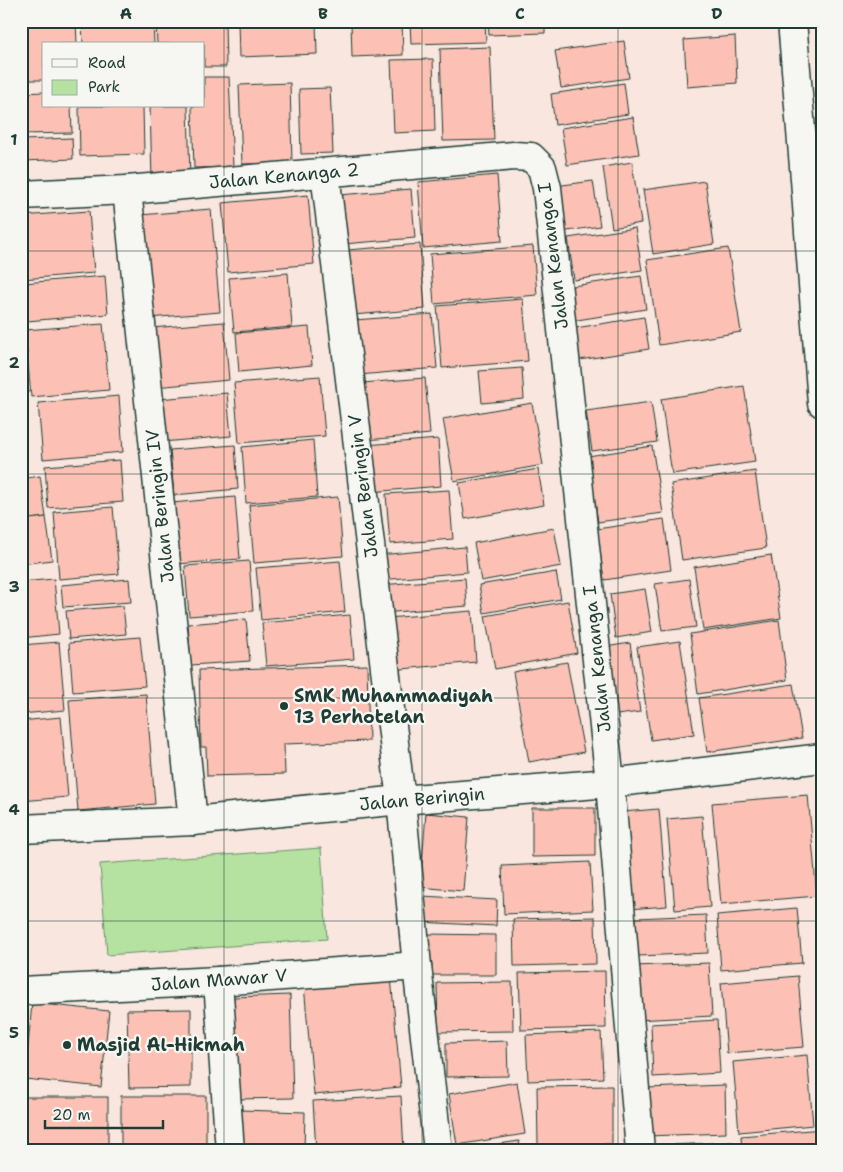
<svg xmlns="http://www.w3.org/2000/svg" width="843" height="1172" viewBox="0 0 843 1172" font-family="'Shantell Sans',sans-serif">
<rect width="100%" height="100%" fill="#f8e6df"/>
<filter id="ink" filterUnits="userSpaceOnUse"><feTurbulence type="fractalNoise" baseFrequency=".02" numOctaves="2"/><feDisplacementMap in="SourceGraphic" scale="10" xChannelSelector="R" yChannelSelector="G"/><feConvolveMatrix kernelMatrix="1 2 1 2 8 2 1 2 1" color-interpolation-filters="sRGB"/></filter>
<g filter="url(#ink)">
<!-- green -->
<path fill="#b5e2a0" stroke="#6a906a" d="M321 848 327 939 107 955 100 864Z"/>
<!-- building -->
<g fill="#fcc1b4" stroke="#1f3d34">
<path d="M21 21H76L77 44H44V80H21Z"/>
<path d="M82 21H153L154 44H83Z"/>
<path d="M156 21H225L226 67H204V44H157Z"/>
<path d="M238 21H316L317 54 239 57Z"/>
<path d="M351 21H402L403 55 352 57Z"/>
<path d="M410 21H485L486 42 411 44Z"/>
<path d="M488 21H545V33L489 35Z"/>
<path d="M557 21H638L639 24 557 26Z"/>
<path d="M648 21H732V25L648 28Z"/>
<path d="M735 36 737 83 687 87 684 40Z"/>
<path d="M624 41 629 78 561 88 555 51Z"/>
<path d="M490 47 494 140 443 141 440 49Z"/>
<path d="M433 59 435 131 394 133 391 60Z"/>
<path d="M204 77H229L233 167 194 168 192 106H204Z"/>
<path d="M290 83 292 163 242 164 239 85Z"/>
<path d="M624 83 628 114 555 125 551 94Z"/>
<path d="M330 88 333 153 301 154 299 89Z"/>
<path d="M44 92V106H71L72 133 21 134V93Z"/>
<path d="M79 106H143L144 154 80 156Z"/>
<path d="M150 106H188L190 179 152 180Z"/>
<path d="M633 117 639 154 567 165 561 128Z"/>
<path d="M72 138 73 159 23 161V140Z"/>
<path d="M632 162 641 223 612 228 603 167Z"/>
<path d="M497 175 502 241 423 248 418 182Z"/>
<path d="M593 181 600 226 561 232 555 186Z"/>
<path d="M705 181 714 244 653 254 643 190Z"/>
<path d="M411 189 415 238 343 244 339 195Z"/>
<path d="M308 195 314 264 228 272 222 203Z"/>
<path d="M211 209 220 312 148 318 140 215Z"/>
<path d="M89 211 94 273 23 279 21 265V216Z"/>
<path d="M635 228 642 270 574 280 568 238Z"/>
<path d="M420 244 425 309 353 315 348 250Z"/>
<path d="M533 246 537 295 434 304 430 254Z"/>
<path d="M728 248 741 332 659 345 647 260Z"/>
<path d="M288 273 292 327 234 332 229 278Z"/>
<path d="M105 276 108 314 27 321 24 283Z"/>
<path d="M641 276 646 309 571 321 566 287Z"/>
<path d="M523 299 528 361 442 368 437 306Z"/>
<path d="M432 314 437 368 359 375 355 320Z"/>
<path d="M644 317 649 349 573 361 569 329Z"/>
<path d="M224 322 229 380 156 387 151 328Z"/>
<path d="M103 324 109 390 31 397 25 330Z"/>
<path d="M309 327 312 365 239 372 236 333Z"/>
<path d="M21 330 28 393H21Z"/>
<path d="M522 368 524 399 482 403 479 371Z"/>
<path d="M320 376 325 436 239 443 234 383Z"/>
<path d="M425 378 430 434 367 440 362 383Z"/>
<path d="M744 386 755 462 672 474 661 399Z"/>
<path d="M227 393 231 436 162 442 159 399Z"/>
<path d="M119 396 123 452 43 459 38 403Z"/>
<path d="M21 398 25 428 21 429Z"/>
<path d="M651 402 657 442 592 451 586 411Z"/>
<path d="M532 403 543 465 454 481 443 419Z"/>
<path d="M438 439 441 486 370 492 366 445Z"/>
<path d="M313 440 317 497 246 503 242 447Z"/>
<path d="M235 445 238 489 174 495 170 450Z"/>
<path d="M652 446 663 513 598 522 588 456Z"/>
<path d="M120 460 123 502 48 508 45 466Z"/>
<path d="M538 469 544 505 465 519 459 483Z"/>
<path d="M755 471 766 548 682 560 671 484Z"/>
<path d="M40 476 46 517 21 520V479Z"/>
<path d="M449 490 453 539 390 544 386 494Z"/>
<path d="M235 497 240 559 177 564 172 503Z"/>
<path d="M338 497 343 556 254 563 249 505Z"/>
<path d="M113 507 119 574 59 579 54 512Z"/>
<path d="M46 517 52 560 21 564V520Z"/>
<path d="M664 519 671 570 604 580 597 529Z"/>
<path d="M554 528 561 566 481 581 474 543Z"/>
<path d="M465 547 467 572 381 580 379 555Z"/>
<path d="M771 555 781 618 703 630 694 567Z"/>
<path d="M249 561 253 611 189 616 185 566Z"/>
<path d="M340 561 345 612 261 620 256 568Z"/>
<path d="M556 572 561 599 484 613 479 585Z"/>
<path d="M465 578 467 606 383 613 381 585Z"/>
<path d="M54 579 59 634 21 638V582Z"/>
<path d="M129 579 131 602 63 607 61 585Z"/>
<path d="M689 579 696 627 662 631 655 584Z"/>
<path d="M645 589 652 632 616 638 610 594Z"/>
<path d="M568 601 577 653 495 669 485 616Z"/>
<path d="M123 606 126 634 69 639 66 611Z"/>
<path d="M472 611 476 662 391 670 387 618Z"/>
<path d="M350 615 354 659 266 666 262 623Z"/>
<path d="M246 619 250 661 191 665 188 624Z"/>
<path d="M779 620 787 680 698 694 690 634Z"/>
<path d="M140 637 145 686 73 692 69 643Z"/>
<path d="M680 641 694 734 651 740 637 647Z"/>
<path d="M59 642 65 710 21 714V645Z"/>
<path d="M630 643 640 712 609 716 599 648Z"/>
<path d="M567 662 584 752 529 762 513 672Z"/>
<path d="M367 665 369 741 284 744 285 774 207 776 206 747H201L199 670Z"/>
<path d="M793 684 802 738 707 752 699 698Z"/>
<path d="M146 694 155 804 78 811 69 700Z"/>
<path d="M61 717 68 797 21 801V721Z"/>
<path d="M808 795 817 896 721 904 712 803Z"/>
<path d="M532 808H595V856L532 857Z"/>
<path d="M659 809 667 906 629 909 622 812Z"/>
<path d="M426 813 469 817 463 891 420 887Z"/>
<path d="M702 816 710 907 675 910 667 819Z"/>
<path d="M590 862 593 910 504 914 502 866Z"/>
<path d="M421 896 497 900 496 926 419 922Z"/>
<path d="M797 908 802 963 721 970 717 915Z"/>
<path d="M706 915 708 953 638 956 636 918Z"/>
<path d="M595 917 596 964 514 966 513 919Z"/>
<path d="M426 934 496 935V975H425Z"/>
<path d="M709 963 712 1016 636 1020 634 966Z"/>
<path d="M605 971 606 1028 521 1030 519 973Z"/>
<path d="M798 976 804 1047 727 1053 721 983Z"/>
<path d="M391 977 401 1087 314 1095 304 985Z"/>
<path d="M512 982 513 1031 438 1032 437 983Z"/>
<path d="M290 995 293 1098 236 1099 234 997Z"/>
<path d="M32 1003 109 1011 101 1087 25 1079Z"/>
<path d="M191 1009V1087L129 1088 127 1010Z"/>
<path d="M717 1020 720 1073 653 1077 651 1024Z"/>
<path d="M601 1032 603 1078 528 1081 526 1035Z"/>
<path d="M507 1041 508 1076 446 1077V1043Z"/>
<path d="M807 1055 813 1125 739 1132 733 1062Z"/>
<path d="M517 1082 525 1134 457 1145 449 1094Z"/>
<path d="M725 1085 726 1133 647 1136 646 1088Z"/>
<path d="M612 1086V1144L538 1145 537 1087Z"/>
<rect x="121" y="1096" width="85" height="51"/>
<path d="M401 1096 404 1151H316L313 1101Z"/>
<rect x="24" y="1097" width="84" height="54"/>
<path d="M239 1110 305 1112 304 1151H237Z"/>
<path d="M822 1129V1151H742L741 1136Z"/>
<path d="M519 1141 521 1151H460V1150Z"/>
<path d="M733 1142 734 1151H650V1146Z"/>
<rect x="532" y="1148" width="73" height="3"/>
</g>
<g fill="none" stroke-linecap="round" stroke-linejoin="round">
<!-- street casing -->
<g stroke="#1f3d34" stroke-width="31">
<g id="street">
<path d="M325 173 401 800 417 966 438 1151"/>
<path d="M127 190 193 821"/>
<path d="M21 195 127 190 514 156 531 157 542 168 547 188 610 783 640 1151"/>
<path d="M21 829 193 821 401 800 610 783 822 758"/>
<path d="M218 981 230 1151"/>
<path d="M21 991 218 981 417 966"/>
</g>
</g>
<!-- secondary casing -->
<g stroke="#1f3d34" stroke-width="31">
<path id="secondary" d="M792 21 805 179 822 403"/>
</g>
<!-- street -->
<use href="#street" stroke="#f6f6f2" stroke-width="28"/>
<!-- secondary -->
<use href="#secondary" stroke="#f6f6f2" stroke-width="28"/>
</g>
</g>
<!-- grid -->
<path fill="none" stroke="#1f3d34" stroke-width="1" stroke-opacity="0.55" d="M224 21V1151M422 21V1151M618 21V1151M21 251H822M21 474H822M21 698H822M21 921H822"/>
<!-- markers -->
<g fill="#1f3d34" stroke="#f6f6f2" stroke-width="2">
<circle cx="284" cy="706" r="5"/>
<circle cx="67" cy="1045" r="5"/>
</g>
<g text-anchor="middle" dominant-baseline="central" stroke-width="4.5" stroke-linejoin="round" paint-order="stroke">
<!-- street labels -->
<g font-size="18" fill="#1f3d34" stroke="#f6f6f2">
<text transform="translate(284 176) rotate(-5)">Jalan Kenanga 2</text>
<text transform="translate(553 256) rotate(-97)">Jalan Kenanga I</text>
<text transform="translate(363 486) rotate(-97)">Jalan Beringin V</text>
<text transform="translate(160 506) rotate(-96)">Jalan Beringin IV</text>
<text transform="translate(597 659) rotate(-96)">Jalan Kenanga I</text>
<text transform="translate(422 799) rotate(-5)">Jalan Beringin</text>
<text transform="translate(219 980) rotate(-4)">Jalan Mawar V</text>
</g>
<!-- poi labels -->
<g font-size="18" font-weight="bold" fill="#1f3d34" stroke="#f6f6f2" text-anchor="start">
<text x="294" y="696">SMK Muhammadiyah<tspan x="294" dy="21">13 Perhotelan</tspan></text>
<text x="77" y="1045">Masjid Al-Hikmah</text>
</g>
</g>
<!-- margin -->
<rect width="843" height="1172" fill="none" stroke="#f6f6f2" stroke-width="55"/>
<!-- legend -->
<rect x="42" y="42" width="162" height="65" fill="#f6f6f2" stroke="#a0aca6"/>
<rect x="52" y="59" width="25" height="8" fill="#f6f6f2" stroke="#a0aca6"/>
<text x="88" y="68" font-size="15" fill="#1f3d34">Road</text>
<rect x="52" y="80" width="25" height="15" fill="#b5e2a0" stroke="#a0aca6"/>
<text x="88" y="92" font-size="15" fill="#1f3d34">Park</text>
<!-- scale -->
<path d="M45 1120v8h118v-8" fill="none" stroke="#1f3d34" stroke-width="2.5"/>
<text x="52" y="1120" font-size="15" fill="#1f3d34" stroke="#f6f6f2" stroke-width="4" paint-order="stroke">20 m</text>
<rect x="28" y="28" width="788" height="1116" fill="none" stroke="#1f3d34" stroke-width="2"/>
<g font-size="16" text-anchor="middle" font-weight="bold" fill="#1f3d34">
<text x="126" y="19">A</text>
<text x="323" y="19">B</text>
<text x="520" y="19">C</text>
<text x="717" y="19">D</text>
<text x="14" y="145">1</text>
<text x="14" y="368">2</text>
<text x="14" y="592">3</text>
<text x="14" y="815">4</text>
<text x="14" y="1038">5</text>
</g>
</svg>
